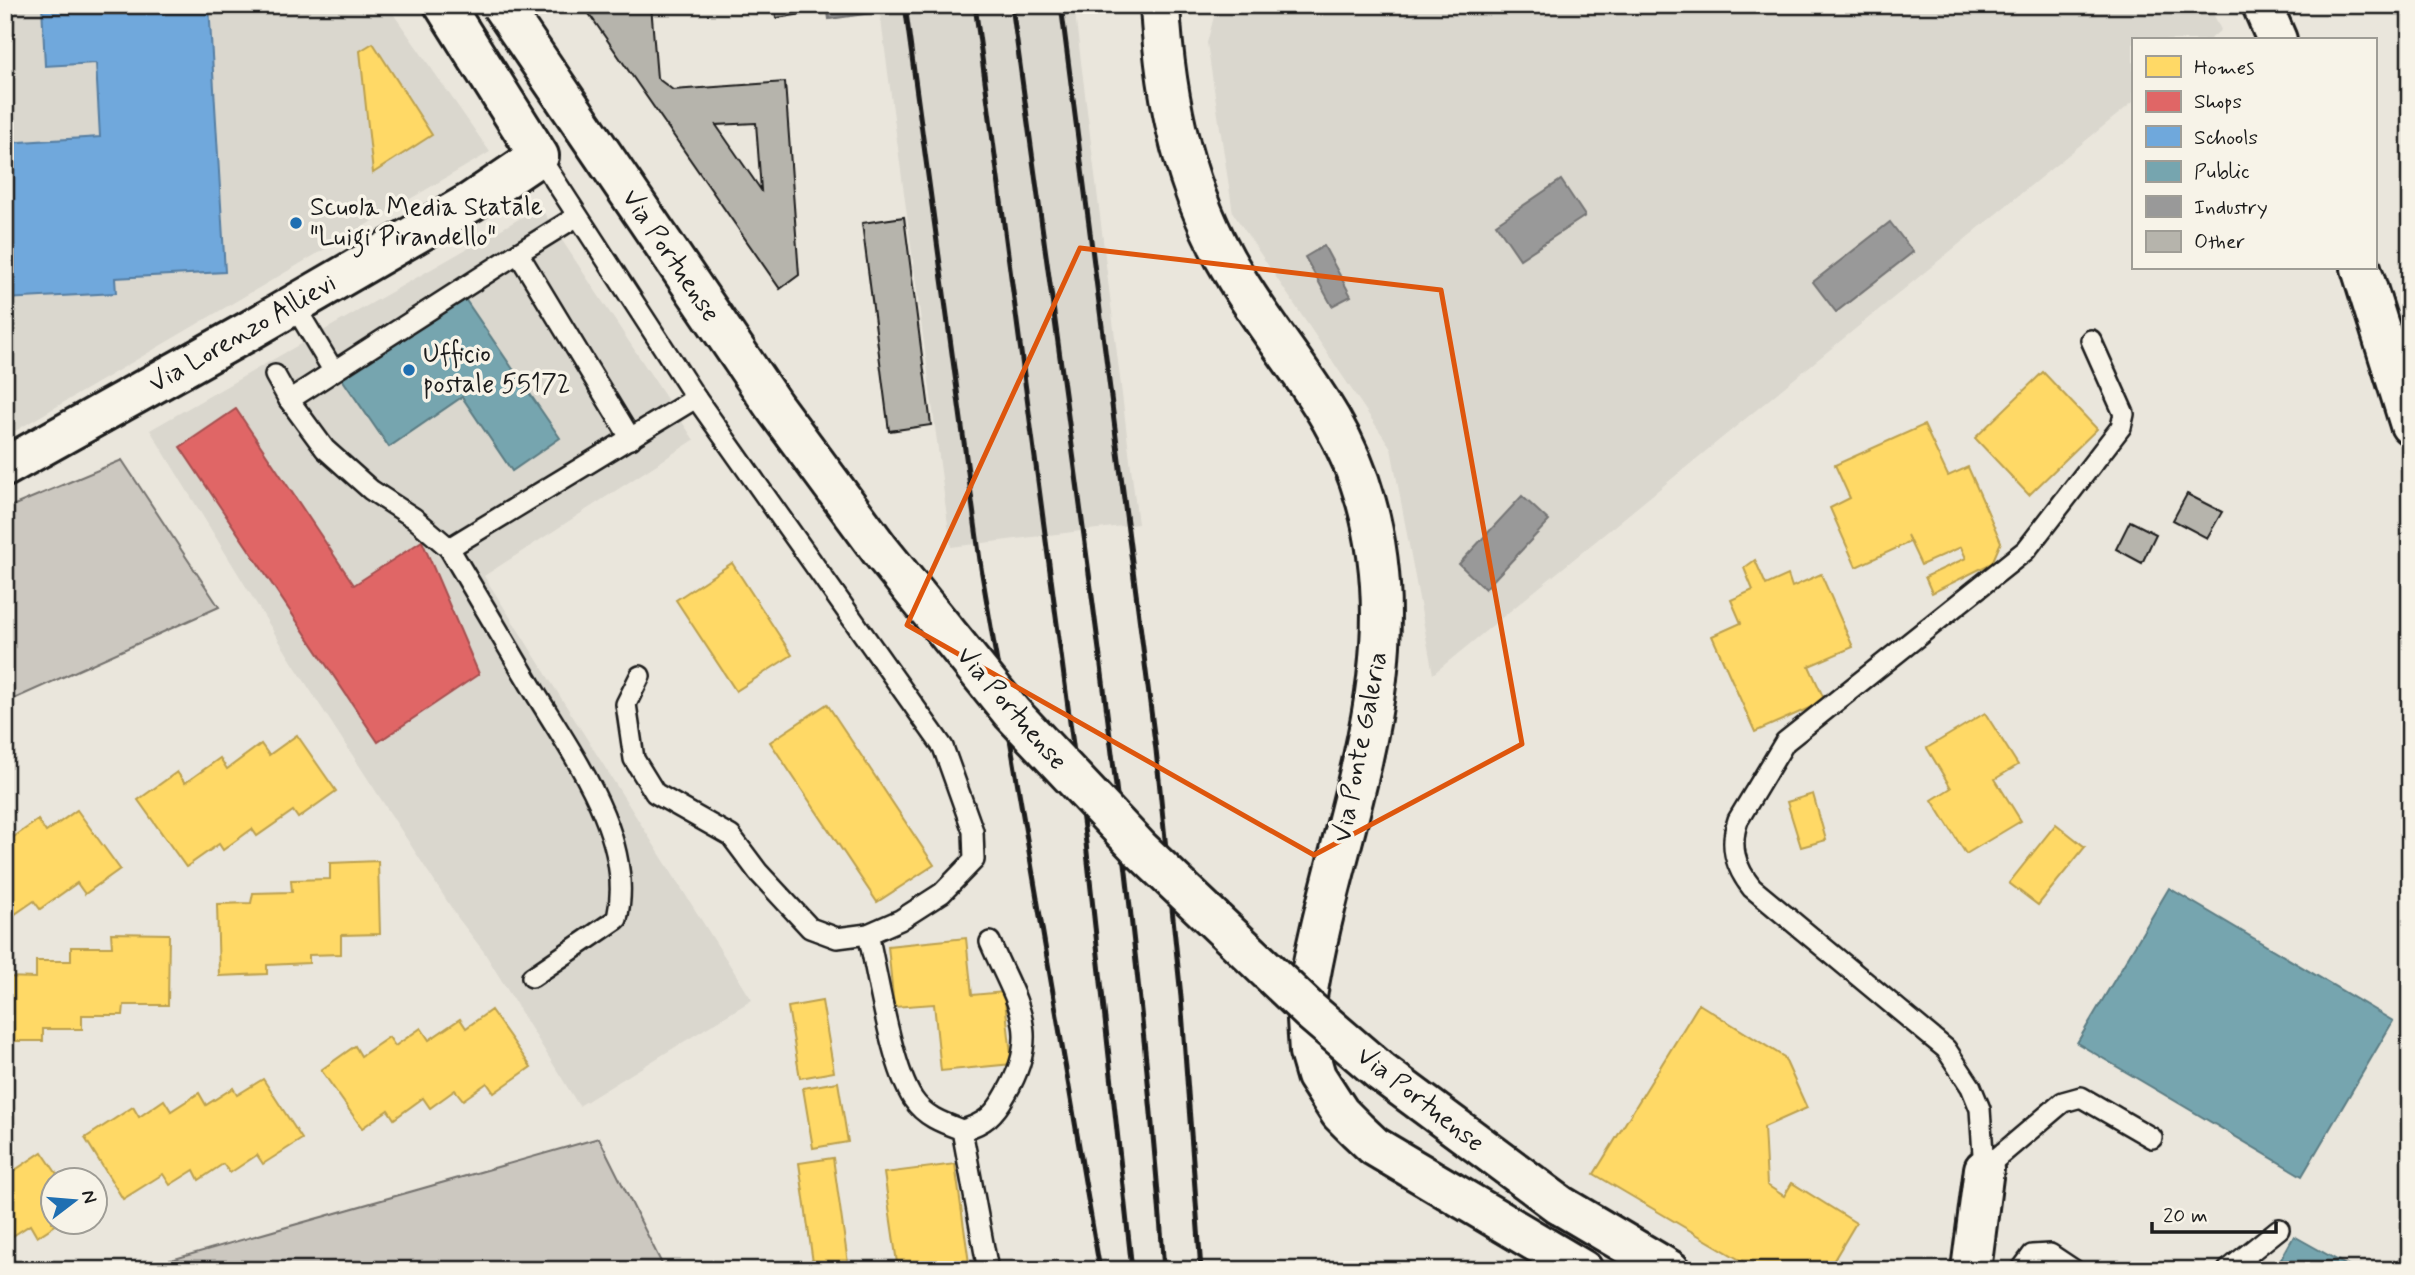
<svg xmlns="http://www.w3.org/2000/svg" width="2415" height="1275" viewBox="0 0 2415 1275" font-family="Mynerve,sans-serif">
<rect width="100%" height="100%" fill="#eae6dc"/>
<filter id="ink" filterUnits="userSpaceOnUse"><feTurbulence type="fractalNoise" baseFrequency=".0143" numOctaves="2"/><feDisplacementMap in="SourceGraphic" scale="14" xChannelSelector="R" yChannelSelector="G"/><feConvolveMatrix kernelMatrix="1 2 1 2 8 2 1 2 1" color-interpolation-filters="sRGB"/></filter>
<g filter="url(#ink)">
<!-- built -->
<g fill="#dad7ce" fill-rule="evenodd">
<path d="M5 5H42L45 66 96 63 100 137 5 143Z"/>
<path d="M209 5H387L490 152 5 437V299L115 293V278L225 272ZM373 43 432 135 374 173 360 52Z"/>
<path d="M879 5H1074L1138 524 951 547Z"/>
<path d="M1217 5H2209L2221 30 2209 40H2133V102L1433 674 1391 448 1233 213 1207 43Z"/>
<path d="M540 207 694 440 484 576 752 1000 579 1106 484 952 458 918 294 665 150 430Z"/>
</g>
<!-- green -->
<g fill="#ccc8c0" stroke="#74726e" stroke-width="2">
<path d="M122 460 219 607 5 703V509Z"/>
<path d="M599 1138 665 1270H136Z"/>
</g>
<!-- homes -->
<g fill="#ffd966" stroke="#bba050" stroke-width="2">
<path d="M373 43 432 135 373 173 360 51Z"/>
<path d="M2043 372 2097 429 2029 495 1975 438Z"/>
<path d="M1924 425 1948 476 1968 467 2001 542 1992 563 1932 593 1925 577 1966 558 1961 547 1921 565 1907 535 1910 542 1856 567 1830 508 1850 498 1835 465Z"/>
<path d="M1755 560 1766 585 1788 575 1792 587 1821 574 1853 647 1809 666 1825 701 1755 732 1712 636 1741 623 1731 600 1753 590 1744 568Z"/>
<path d="M732 563 792 655 736 691 676 600Z"/>
<path d="M827 704 934 865 877 902 770 742Z"/>
<path d="M1985 713 2018 765 1995 779 2021 821 1966 854 1932 800 1951 788 1927 748Z"/>
<path d="M297 735 336 791 298 818 293 811 257 836 252 829 223 850 219 844 186 867 138 800 177 772 185 783 220 758 227 769 261 744 269 755Z"/>
<path d="M1813 794 1826 840 1801 847 1787 802Z"/>
<path d="M77 810 120 869 85 894 77 883 40 909 34 901 5 921V837L8 841 38 820 46 832Z"/>
<path d="M2056 824 2085 847 2038 905 2009 883Z"/>
<path d="M378 861 380 934 341 935V954L309 955V963L267 965V974L219 976 217 904 251 903 253 893 292 892 291 880 330 879V863Z"/>
<path d="M111 933 169 934 168 1005H124L123 1015H82V1029H43V1041H5V977L36 978V961H71V947H112Z"/>
<path d="M966 938 972 995 1004 992 1012 1064 941 1071 934 1004 894 1007 888 946Z"/>
<path d="M822 1001 834 1072 800 1078 788 1007Z"/>
<path d="M1699 1004 1784 1057 1807 1108 1764 1127 1767 1185 1784 1196 1792 1183 1856 1223 1828 1270H1757L1594 1174Z"/>
<path d="M491 1010 531 1067 494 1093 487 1083 463 1100 455 1090 430 1108 423 1098 394 1119 388 1110 362 1128 321 1070 355 1046 361 1056 389 1037 395 1046 421 1028 429 1040 460 1019 466 1028Z"/>
<path d="M263 1079 302 1139 263 1164 257 1155 230 1173 223 1164 199 1180 194 1170 170 1185 163 1174 123 1199 85 1138 133 1107 139 1117 164 1100 171 1111 199 1093 206 1105 233 1088 237 1095Z"/>
<path d="M838 1082 848 1142 813 1148 803 1088Z"/>
<path d="M42 1152 61 1180H52V1222H60L37 1237 30 1225 5 1241V1161L12 1172Z"/>
<path d="M833 1158 849 1270H814L799 1163Z"/>
<path d="M955 1164 970 1270H898L884 1173Z"/>
</g>
<!-- shops -->
<path fill="#e06666" stroke="#a55050" stroke-width="2" d="M236 409 354 585 422 541 479 674 378 742 180 447Z"/>
<!-- schools -->
<path fill="#6fa8dc" stroke="#567ea2" stroke-width="2" d="M42 5H209L225 272 115 278 116 293 5 299V143L100 137 96 63 45 66Z"/>
<!-- public -->
<g fill="#76a5af" stroke="#5b7c83" stroke-width="2">
<path d="M463 296 560 438 512 471 462 397 389 447 342 379Z"/>
<path d="M2169 888 2393 1021 2302 1176 2077 1043Z"/>
<path d="M2294 1236 2353 1269 2275 1270Z"/>
</g>
<!-- industry -->
<g fill="#999" stroke="#747474" stroke-width="2">
<path d="M827 5H879V12L829 19Z"/>
<path d="M1561 180 1585 216 1520 259 1496 224Z"/>
<path d="M1890 222 1913 252 1836 312 1813 282Z"/>
<path d="M1324 246 1351 296 1332 306 1305 257Z"/>
<path d="M1522 496 1549 521 1485 589 1459 564Z"/>
</g>
<!-- building -->
<g fill="#b6b4ac" stroke="#1c1c1c" stroke-width="2" fill-rule="evenodd">
<path d="M583 5H651L657 78 673 90 785 82 799 275 780 289ZM756 123 761 190 716 125Z"/>
<path d="M775 5H809L810 13 776 18Z"/>
<path d="M904 217 931 425 889 431 862 223Z"/>
<path d="M2187 494 2222 512 2207 538 2173 520Z"/>
<path d="M2130 521 2156 534 2142 563 2116 549Z"/>
</g>
<g fill="none" stroke-linecap="round" stroke-linejoin="round">
<!-- service casing -->
<g stroke="#1c1c1c" stroke-width="24">
<g id="service">
<path d="M539 156 696 398 943 747 973 831 974 860 942 893 900 920 868 934 837 938 810 928 758 872 731 836 655 793 634 759 626 704 640 676"/>
<path d="M576 217 518 253 631 439"/>
<path d="M294 305 333 370"/>
<path d="M275 375 289 400 325 449 371 490 414 518 449 548"/>
<path d="M289 400 518 253"/>
<path d="M868 934C878 976 891 1065 913 1099 925 1117 943 1123 962 1130L988 1270"/>
<path d="M532 977 617 919C636 838 571 753 531 686 504 640 476 594 449 548L696 398"/>
<path d="M962 1130C985 1124 995 1114 1006 1094 1043 1031 1016 1003 990 942"/>
<path d="M1984 1169 1980 1109 1971 1087 1946 1049 1752 888C1735 867 1729 846 1738 820L1785 742 2026 550 2121 427 2124 414 2091 340"/>
<path d="M1984 1169 2063 1102 2081 1097 2152 1138"/>
<path d="M2021 1270 2032 1255 2050 1254 2074 1270"/>
<path d="M2228 1270 2279 1229"/>
</g>
</g>
<!-- minor casing -->
<g stroke="#1c1c1c" stroke-width="44">
<g id="minor">
<path d="M1160 5C1165 103 1185 194 1236 278 1284 358 1340 409 1366 502 1415 675 1331 835 1306 1003L1309 1052 1316 1076 1340 1113 1357 1130 1374 1146 1583 1270"/>
<path d="M5 467 247 332 471 202 539 156 444 5"/>
<path d="M1971 1270 1984 1169"/>
</g>
</g>
<!-- secondary casing -->
<g stroke="#1c1c1c" stroke-width="44">
<g id="secondary">
<path d="M2262 5 2277 40"/>
<path d="M2361 268 2410 425"/>
<path d="M1560 1205 1670 1270"/>
</g>
</g>
<!-- service -->
<use href="#service" stroke="#f7f3e8" stroke-width="19"/>
<!-- minor -->
<use href="#minor" stroke="#f7f3e8" stroke-width="38"/>
<!-- secondary -->
<use href="#secondary" stroke="#f7f3e8" stroke-width="38"/>
<!-- rail -->
<g stroke="#1c1c1c" stroke-width="5">
<path d="M905 5 981 568 1100 1270"/>
<path d="M975 5 1086 843 1132 1270"/>
<path d="M1012 5C1068 426 1133 847 1164 1270"/>
<path d="M1061 5 1156 750 1181 997 1201 1270"/>
</g>
<!-- secondary-bridge casing -->
<g stroke="#1c1c1c" stroke-width="44" stroke-linecap="butt">
<path id="secondary-bridge" d="M501 5 773 405 880 550 1012 713 1140 849 1310 1011 1381 1072 1560 1205"/>
</g>
<!-- secondary-bridge -->
<use href="#secondary-bridge" stroke="#f7f3e8" stroke-width="38"/>
</g>
</g>
<!-- marked area -->
<path fill="none" stroke="#de560d" stroke-width="5" stroke-linejoin="round" d="M1080 248 1441 290 1522 744 1314 855 907 625Z"/>
<!-- markers -->
<g fill="#1f6fb2" stroke="#f7f3e8" stroke-width="2.5">
<circle cx="296" cy="223" r="7"/>
<circle cx="409" cy="370" r="7"/>
</g>
<g text-anchor="middle" dominant-baseline="central" stroke-width="7" stroke-linejoin="round" paint-order="stroke">
<!-- poi labels -->
<g font-size="26" fill="#1c1c1c" stroke="#f7f3e8" text-anchor="start">
<text x="310" y="208">Scuola Media Statale<tspan x="310" dy="30">"Luigi Pirandello"</tspan></text>
<text x="423" y="355">Ufficio<tspan x="423" dy="30">postale 55172</tspan></text>
</g>
<!-- street labels -->
<g font-size="26" fill="#1c1c1c" stroke="#f7f3e8">
<text transform="translate(670 256) rotate(56)">Via Portuense</text>
<text transform="translate(243 334) rotate(-30)">Via Lorenzo Allievi</text>
<text transform="translate(1011 709) rotate(49)">Via Portuense</text>
<text transform="translate(1361 747) rotate(-79)">Via Ponte Galeria</text>
<text transform="translate(1420 1100) rotate(38)">Via Portuense</text>
</g>
</g>
<!-- margin -->
<rect width="2415" height="1275" fill="none" stroke="#f7f3e8" stroke-width="28"/>
<rect x="14" y="14" width="2387" height="1247" fill="none" stroke="#1c1c1c" stroke-width="2.5" filter="url(#ink)"/>
<!-- legend -->
<rect x="2132" y="38" width="245" height="231" fill="#f7f3e8" stroke="#9f9d96" stroke-width="2"/>
<rect x="2146" y="56" width="35" height="21" fill="#ffd966" stroke="#9f9d96" stroke-width="2"/>
<text x="2194" y="74" font-size="21" fill="#1c1c1c">Homes</text>
<rect x="2146" y="91" width="35" height="21" fill="#e06666" stroke="#9f9d96" stroke-width="2"/>
<text x="2194" y="108" font-size="21" fill="#1c1c1c">Shops</text>
<rect x="2146" y="126" width="35" height="21" fill="#6fa8dc" stroke="#9f9d96" stroke-width="2"/>
<text x="2194" y="144" font-size="21" fill="#1c1c1c">Schools</text>
<rect x="2146" y="161" width="35" height="21" fill="#76a5af" stroke="#9f9d96" stroke-width="2"/>
<text x="2194" y="178" font-size="21" fill="#1c1c1c">Public</text>
<rect x="2146" y="196" width="35" height="21" fill="#999999" stroke="#9f9d96" stroke-width="2"/>
<text x="2194" y="214" font-size="21" fill="#1c1c1c">Industry</text>
<rect x="2146" y="231" width="35" height="21" fill="#b6b4ac" stroke="#9f9d96" stroke-width="2"/>
<text x="2194" y="248" font-size="21" fill="#1c1c1c">Other</text>
<!-- north arrow -->
<g transform="translate(74 1201) rotate(74)"><circle r="33" fill="#f7f3e8" stroke="#9f9d96" stroke-width="2"/>
<path d="M0-5L12 26L0 18L-12 26Z" fill="#1f6fb2"/>
<text y="-10" font-size="19" font-weight="bold" text-anchor="middle" fill="#1c1c1c">N</text>
</g>
<!-- scale -->
<path d="M2152 1222v10h124v-10" fill="none" stroke="#1c1c1c" stroke-width="3.5"/>
<text x="2163" y="1222" font-size="21" fill="#1c1c1c" stroke="#f7f3e8" stroke-width="5" paint-order="stroke">20 m</text>
</svg>
